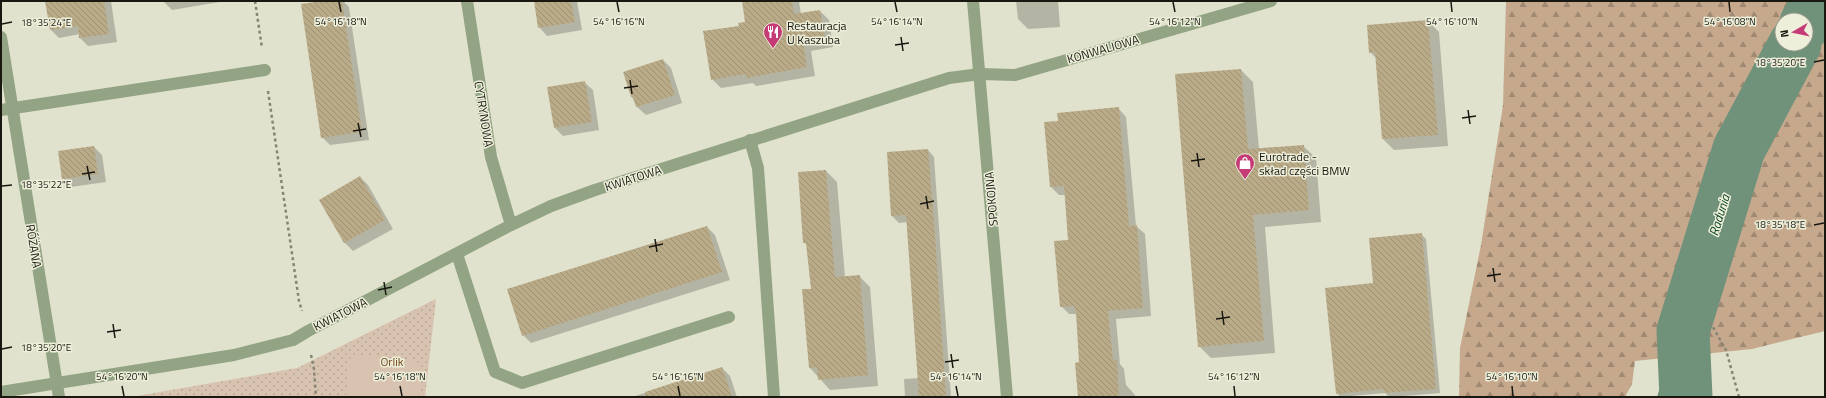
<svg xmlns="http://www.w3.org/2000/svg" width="1826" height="398" viewBox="0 0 1826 398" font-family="'Titillium Web',sans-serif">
<defs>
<pattern id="forest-firs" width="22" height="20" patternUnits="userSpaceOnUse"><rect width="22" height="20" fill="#c6a98d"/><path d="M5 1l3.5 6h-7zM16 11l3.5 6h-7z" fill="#a08972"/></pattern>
<pattern id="park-dots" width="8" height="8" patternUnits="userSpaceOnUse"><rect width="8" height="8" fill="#d8c3b0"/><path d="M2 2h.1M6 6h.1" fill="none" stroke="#b9a796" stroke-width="1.8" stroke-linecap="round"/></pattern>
<pattern id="building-back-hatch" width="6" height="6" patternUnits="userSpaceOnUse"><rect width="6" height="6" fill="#baab88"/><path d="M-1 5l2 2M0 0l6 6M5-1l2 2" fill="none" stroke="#9f9274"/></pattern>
</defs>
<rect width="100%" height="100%" fill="#e1e2cd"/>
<!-- forest -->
<path fill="url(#forest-firs)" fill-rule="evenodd" d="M1506 1H1825V331L1752 349 1635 361 1632 384 1625 397H1459L1460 348 1481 245 1503 105ZM1782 20H1806V44H1782Z"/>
<!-- park -->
<path fill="url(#park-dots)" d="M436 299 425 397H131L297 368Z"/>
<!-- pitch -->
<path fill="#d8c3b0" d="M351 354 422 363 418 397H346Z"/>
<!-- water -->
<path fill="#70917a" d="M1685 288 1711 295 1708 363 1712 397H1657L1664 374 1670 328Z"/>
<!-- shadow -->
<g fill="#0003">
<path d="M46 1H111L117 42 88 46 80 38V34L59 38 51 30Z"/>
<path d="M163 1H220V2L172 10Z"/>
<path d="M329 1H343L349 7 369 140 330 145 322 137Z"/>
<path d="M535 1H577L582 30 547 36 539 27Z"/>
<path d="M743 1H799L801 14 820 11 829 20 833 47 811 51 815 76 756 86 753 83 721 88 712 79 740 26 746 23Z"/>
<path d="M1016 1H1058L1060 27 1028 29 1018 19Z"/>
<path d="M1428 21 1439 32 1448 146 1394 150 1383 139 1377 59 1370 52Z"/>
<path d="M663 60 671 68 682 103 646 115 637 107 632 97Z"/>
<path d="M1241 70 1253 82 1259 149 1303 146 1316 158 1321 222 1265 227 1275 353 1211 358 1199 346Z"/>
<path d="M584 82 593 90 599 130 563 136 555 128Z"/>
<path d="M1118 108 1126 117 1136 226 1145 234 1151 316 1116 319 1120 364 1124 369 1126 385 1135 395V397H1079L1080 363 1077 314H1069L1061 306 1069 241 1065 195H1059L1051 187 1045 123 1059 122Z"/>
<path d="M94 147 102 155 106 182 71 187 63 179 59 152Z"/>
<path d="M928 150 934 157 951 397H905L904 379 919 378 908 222 899 223 892 216Z"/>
<path d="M826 171 837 182 845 277 859 276 870 287 878 386 830 390 810 368 803 290 812 289 807 245 804 242Z"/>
<path d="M360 177 368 185 393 229 353 251 345 243 320 200Z"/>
<path d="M707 227 715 235 730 280 531 343 523 335Z"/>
<path d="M1421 234 1426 239 1440 393 1392 397H1389L1385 393 1340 397 1337 393 1375 284Z"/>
<path d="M722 368 730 376 737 397H632Z"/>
</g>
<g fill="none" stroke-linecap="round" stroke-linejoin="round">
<!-- river -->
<g stroke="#70917a" stroke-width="53">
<path d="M1806 23 1818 1"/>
<path d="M1686 397 1683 331 1739 149 1795 44"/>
</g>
</g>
<!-- building -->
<g fill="url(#building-back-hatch)">
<path d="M45 1H104L109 34 79 38 78 26 50 30Z"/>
<path d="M322 1H342L362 132 321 138 301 4Z"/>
<path d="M534 1H571L575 22 538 28Z"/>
<path d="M742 1H792L794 14 820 10 825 39 803 42 807 67 747 78 746 74 711 80 703 31 739 26 738 23 745 22Z"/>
<path d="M1428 20 1438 135 1382 139 1375 52 1369 53 1367 25Z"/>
<path d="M663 59 675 95 636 107 633 97H631L623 72Z"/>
<path d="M1241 69 1248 149 1304 145 1309 210 1253 215 1264 341 1198 347 1175 74Z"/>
<path d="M585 81 592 122 554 128 547 87Z"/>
<path d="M1119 107 1129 226 1137 225 1143 308 1108 311 1113 360H1117L1119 397H1078L1075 363 1079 362 1076 313 1074 306 1060 307 1054 241 1068 240 1064 186 1050 187 1044 122 1058 121 1057 113Z"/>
<path d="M94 146 98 174 62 179 58 151Z"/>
<path d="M928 149 935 235 946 397H919L906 215 891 216 889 185 887 152Z"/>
<path d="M826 170 835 277 860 275 868 375 818 380 817 367 809 368 802 289H811L806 243H803L798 172Z"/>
<path d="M360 176 385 220 344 243 319 200Z"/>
<path d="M707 226 722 272 522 336 507 289Z"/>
<path d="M1422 233 1436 389 1384 393 1383 389 1336 394 1325 288 1373 283 1369 238Z"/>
<path d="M722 367 732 397H646L645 392Z"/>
</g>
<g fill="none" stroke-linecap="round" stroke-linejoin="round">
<!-- path -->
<g stroke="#848576" stroke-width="2.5" stroke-dasharray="3 3" stroke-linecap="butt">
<path d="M255 1 262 48"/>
<path d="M268 91 299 301 302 311"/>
<path d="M1710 322 1726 350 1739 397"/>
<path d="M311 355 314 369 316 397"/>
</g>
<!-- minor -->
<g stroke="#92a484" stroke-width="12">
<path d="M467 1 491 157 511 225"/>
<path d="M973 1 1007 397"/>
<path d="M1 37 59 397"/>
<path d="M1 110 265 70"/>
<path d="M750 140 758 168 774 397"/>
<path d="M457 254 495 372 522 383 729 317"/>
<path d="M1 392 234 355 293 340 308 331 511 225 551 206 595 190 949 78 980 74 1015 75 1271 1"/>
</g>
</g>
<!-- ticks -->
<path fill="none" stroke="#181811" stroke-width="1.5" d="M339 2 341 12M617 2 619 12M895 2 897 12M1173 2 1175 12M1451 2 1452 12M1729 2 1730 12M2 24 12 22M901 37 903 51M895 45 909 43M1814 62 1824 60M630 80 632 94M624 88 638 86M1468 110 1470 124M1462 118 1476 116M358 123 361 137M353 131 366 129M1197 153 1199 167M1191 161 1205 159M87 166 90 180M82 174 95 172M2 186 12 185M926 196 928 209M920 204 934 201M1814 225 1824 223M655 239 657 252M649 247 663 244M1493 268 1495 282M1487 276 1501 274M384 282 386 295M378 290 392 287M1222 311 1224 325M1216 319 1230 317M113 324 115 338M107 332 121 330M2 349 12 347M951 354 953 368M945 362 959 360M122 386 124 396M400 386 402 396M678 386 680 396M956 386 958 396M1234 386 1235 396M1512 386 1513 396"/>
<!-- icons -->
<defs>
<g id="restaurant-pin" transform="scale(1)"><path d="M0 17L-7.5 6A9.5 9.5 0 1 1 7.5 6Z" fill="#c43b75" stroke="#eeefda"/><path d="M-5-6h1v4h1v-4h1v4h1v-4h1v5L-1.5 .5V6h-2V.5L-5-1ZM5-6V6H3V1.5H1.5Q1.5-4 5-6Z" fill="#fff"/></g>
<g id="shop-pin" transform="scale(1)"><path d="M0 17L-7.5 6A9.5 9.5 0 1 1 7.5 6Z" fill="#c43b75" stroke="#eeefda"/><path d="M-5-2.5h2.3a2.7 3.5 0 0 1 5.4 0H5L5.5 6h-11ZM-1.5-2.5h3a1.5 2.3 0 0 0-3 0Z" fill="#fff"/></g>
</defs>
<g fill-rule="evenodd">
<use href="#restaurant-pin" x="773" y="32"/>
<use href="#shop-pin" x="1245" y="163"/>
</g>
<g text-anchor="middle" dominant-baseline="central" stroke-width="3" stroke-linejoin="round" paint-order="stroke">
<!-- poi labels -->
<g font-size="12" fill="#181811" stroke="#eeefda" text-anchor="start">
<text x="787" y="25">Restauracja<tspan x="787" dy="14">U Kaszuba</tspan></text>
<text x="1259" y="156">Eurotrade -<tspan x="1259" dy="14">skład części BMW</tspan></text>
</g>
<!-- street labels -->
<g font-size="12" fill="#181811" stroke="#eeefda">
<text transform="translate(1103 49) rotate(-16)">KONWALIOWA</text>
<text transform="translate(484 114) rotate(81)">CYTRYNOWA</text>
<text transform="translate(633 178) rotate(-18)">KWIATOWA</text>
<text transform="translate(991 199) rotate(-95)">SPOKOJNA</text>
<text transform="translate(34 246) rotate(81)">RÓŻANA</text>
<text transform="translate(340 314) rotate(-27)">KWIATOWA</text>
</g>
<!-- park labels -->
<g font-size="12" fill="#70471a" stroke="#eeefda">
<text x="392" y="361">Orlik</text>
</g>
<!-- water labels -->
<g font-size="13" font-style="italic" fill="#003e1e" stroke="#eeefda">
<text transform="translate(1719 215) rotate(-73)">Radunia</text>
</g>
</g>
<g font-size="10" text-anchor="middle" fill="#181811" stroke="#eeefda" stroke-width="3" stroke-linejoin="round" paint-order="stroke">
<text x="341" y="25">54°16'18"N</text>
<text x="619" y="25">54°16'16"N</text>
<text x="897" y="25">54°16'14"N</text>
<text x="1175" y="25">54°16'12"N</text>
<text x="1452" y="25">54°16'10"N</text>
<text x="1730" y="25">54°16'08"N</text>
<text x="46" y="26">18°35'24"E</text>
<text x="1780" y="66">18°35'20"E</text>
<text x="46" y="188">18°35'22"E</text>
<text x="1780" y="228">18°35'18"E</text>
<text x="46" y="351">18°35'20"E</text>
<text x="122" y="380">54°16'20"N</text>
<text x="400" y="380">54°16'18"N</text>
<text x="678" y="380">54°16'16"N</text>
<text x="956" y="380">54°16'14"N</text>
<text x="1234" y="380">54°16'12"N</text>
<text x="1512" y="380">54°16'10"N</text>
</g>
<!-- border -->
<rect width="1826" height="398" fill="none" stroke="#181811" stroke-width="4"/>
<!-- north arrow -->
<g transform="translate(1794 32) rotate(261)"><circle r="19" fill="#eeefda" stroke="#98998a"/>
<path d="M0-3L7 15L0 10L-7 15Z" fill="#c43b75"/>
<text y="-6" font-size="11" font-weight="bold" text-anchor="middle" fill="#181811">N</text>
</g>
</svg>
